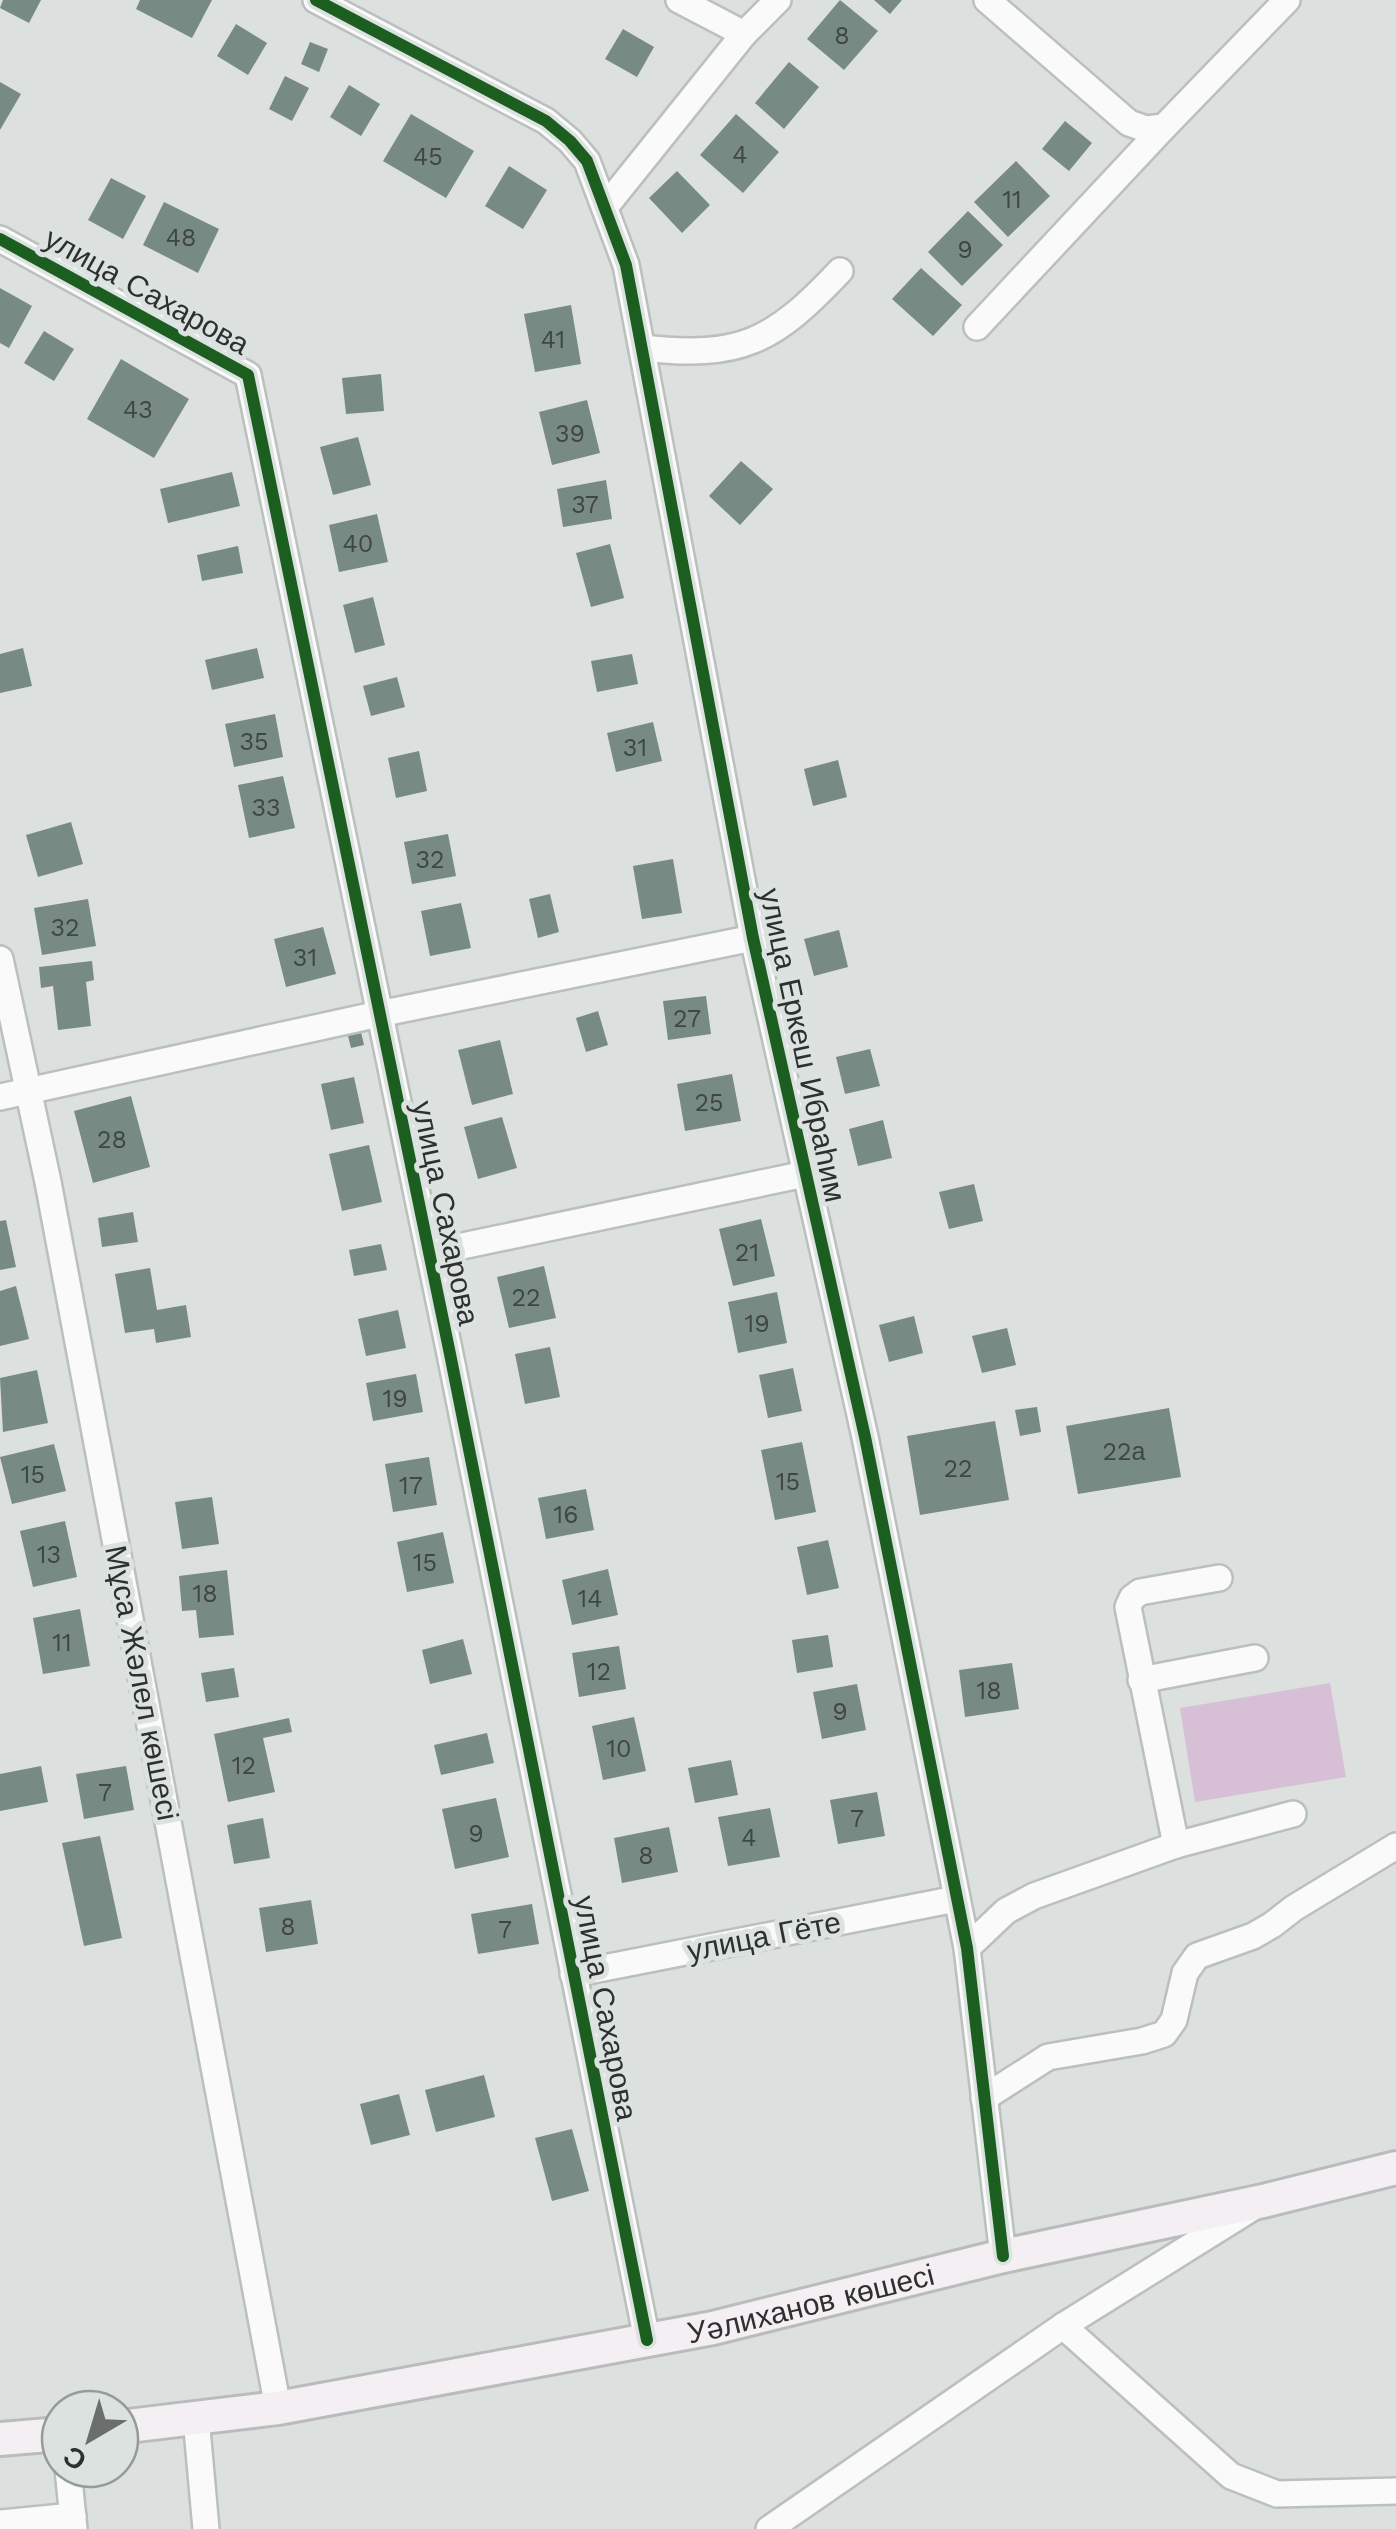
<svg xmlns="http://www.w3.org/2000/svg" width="1396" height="2529" viewBox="0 0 1396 2529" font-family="'Work Sans',sans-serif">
<rect width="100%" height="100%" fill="#dce1df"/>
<!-- green -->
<path fill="#d7bfd5" d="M1330 1683 1346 1777 1195 1802 1180 1708Z"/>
<!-- building -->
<g fill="#778a84">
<path d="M3 0H41L29 23 0 8Z"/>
<path d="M140 0H212L192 38 136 9Z"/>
<path d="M840 0 878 31 844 70 807 39Z"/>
<path d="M874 0H902L890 14Z"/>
<path d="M236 24 267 43 248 75 217 56Z"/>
<path d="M623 29 654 47 637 77 605 59Z"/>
<path d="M310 42 328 49 319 72 301 64Z"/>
<path d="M789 62 819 87 784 129 755 103Z"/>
<path d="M285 76 309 88 292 121 269 109Z"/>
<path d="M0 82 21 94 0 130Z"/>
<path d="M349 85 380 104 361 136 330 117Z"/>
<path d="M411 114 474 151 446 198 383 161Z"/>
<path d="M736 114 779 152 743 193 700 155Z"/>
<path d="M1065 121 1092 143 1069 171 1042 149Z"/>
<path d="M1016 161 1050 196 1008 237 974 202Z"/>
<path d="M509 166 547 190 523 229 485 206Z"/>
<path d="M677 171 710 205 682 233 649 198Z"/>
<path d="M111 178 146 196 123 239 88 220Z"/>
<path d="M164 202 219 229 198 273 143 245Z"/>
<path d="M968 211 1003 245 962 286 928 252Z"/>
<path d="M921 268 962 305 933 336 892 299Z"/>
<path d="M0 288 32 306 9 348 0 343Z"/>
<path d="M571 305 581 364 535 372 524 314Z"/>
<path d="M44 331 74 349 54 381 24 363Z"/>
<path d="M121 359 189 399 154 458 87 419Z"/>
<path d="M381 374 384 411 346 414 342 378Z"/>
<path d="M587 400 600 453 552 465 539 412Z"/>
<path d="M358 437 371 485 333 495 320 447Z"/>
<path d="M741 461 773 489 740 525 709 496Z"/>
<path d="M232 472 240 506 168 523 160 489Z"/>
<path d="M606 480 612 519 563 527 557 489Z"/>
<path d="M377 514 388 562 339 572 329 525Z"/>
<path d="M610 544 624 598 591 607 576 553Z"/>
<path d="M238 546 243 573 202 581 197 555Z"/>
<path d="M373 597 385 645 355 653 343 605Z"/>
<path d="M23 648 32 686 0 693V654Z"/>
<path d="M257 648 264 678 212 690 205 660Z"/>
<path d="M632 654 638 684 597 692 591 661Z"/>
<path d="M397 677 405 707 371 716 363 686Z"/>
<path d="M275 714 283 757 234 767 225 724Z"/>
<path d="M653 722 662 761 616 772 607 733Z"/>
<path d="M419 751 427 791 396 798 388 758Z"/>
<path d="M838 760 847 797 813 806 804 769Z"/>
<path d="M283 776 295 828 249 838 238 785Z"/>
<path d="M71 822 83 864 38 877 26 835Z"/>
<path d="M448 834 456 876 412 884 404 842Z"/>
<path d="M673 859 682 913 642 919 633 866Z"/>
<path d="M550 894 559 932 538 938 529 899Z"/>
<path d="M88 899 96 946 42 955 34 908Z"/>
<path d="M461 903 471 948 430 956 421 911Z"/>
<path d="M323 927 336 974 286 987 274 939Z"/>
<path d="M839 930 848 967 814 976 804 939Z"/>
<path d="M92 961 94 980 86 982 91 1026 58 1030 53 986 41 988 39 967Z"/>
<path d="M706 996 711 1034 668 1040 663 1001Z"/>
<path d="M598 1011 608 1045 586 1052 576 1018Z"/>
<path d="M361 1032 364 1045 351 1048 348 1036Z"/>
<path d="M500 1040 513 1094 472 1105 458 1050Z"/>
<path d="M870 1049 880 1086 845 1094 836 1057Z"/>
<path d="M732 1074 741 1121 685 1131 677 1084Z"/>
<path d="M354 1077 364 1123 331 1130 321 1084Z"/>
<path d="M131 1096 150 1167 93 1183 74 1111Z"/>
<path d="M502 1117 517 1168 478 1179 464 1127Z"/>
<path d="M883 1120 892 1158 858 1166 849 1129Z"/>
<path d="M369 1145 382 1202 342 1211 329 1154Z"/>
<path d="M974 1184 983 1221 949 1229 939 1192Z"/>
<path d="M133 1212 138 1242 102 1247 98 1218Z"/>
<path d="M761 1219 775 1276 733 1286 719 1229Z"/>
<path d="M6 1220 16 1267 0 1270V1221Z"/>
<path d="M381 1244 387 1270 354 1276 349 1250Z"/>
<path d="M544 1266 556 1318 509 1328 497 1277Z"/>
<path d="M150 1268 157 1310 186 1305 191 1337 156 1343 154 1329 125 1333 115 1274Z"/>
<path d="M16 1286 29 1339 0 1346V1291Z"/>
<path d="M777 1292 787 1343 738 1353 728 1302Z"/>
<path d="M398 1310 406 1348 366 1356 358 1319Z"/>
<path d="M914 1316 923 1353 889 1362 879 1325Z"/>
<path d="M1007 1328 1016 1365 982 1373 972 1336Z"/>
<path d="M550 1347 560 1397 525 1404 515 1354Z"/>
<path d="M793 1368 802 1411 768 1418 759 1375Z"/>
<path d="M37 1370 48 1423 3 1432 0 1378Z"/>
<path d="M416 1374 423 1412 373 1421 366 1383Z"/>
<path d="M1037 1407 1041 1432 1020 1436 1015 1410Z"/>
<path d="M1169 1408 1181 1477 1078 1494 1066 1426Z"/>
<path d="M995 1421 1009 1500 920 1515 907 1436Z"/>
<path d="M802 1442 816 1512 775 1520 761 1450Z"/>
<path d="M54 1444 66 1491 12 1504 0 1457Z"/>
<path d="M429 1457 437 1505 393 1512 385 1464Z"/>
<path d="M586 1489 594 1530 546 1539 538 1498Z"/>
<path d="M212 1497 219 1544 182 1549 175 1502Z"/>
<path d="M65 1521 77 1577 33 1587 20 1531Z"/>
<path d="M443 1532 454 1583 407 1592 397 1542Z"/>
<path d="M828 1540 839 1588 807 1595 797 1547Z"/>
<path d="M608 1569 618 1615 572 1625 562 1580Z"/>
<path d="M227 1570 234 1635 199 1638 196 1610 182 1611 179 1576Z"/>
<path d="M80 1609 90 1666 43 1674 33 1618Z"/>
<path d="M828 1635 833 1667 797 1673 792 1640Z"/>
<path d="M463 1639 472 1674 430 1684 422 1650Z"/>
<path d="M619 1646 626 1689 579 1697 572 1653Z"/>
<path d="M1012 1663 1019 1709 965 1717 959 1670Z"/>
<path d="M234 1668 239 1697 206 1702 201 1673Z"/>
<path d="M857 1684 866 1730 822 1739 813 1692Z"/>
<path d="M634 1717 646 1771 603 1780 592 1726Z"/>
<path d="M289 1718 292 1732 263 1738 275 1792 228 1802 214 1734Z"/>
<path d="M487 1733 494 1763 441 1775 434 1745Z"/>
<path d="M731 1760 738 1795 695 1803 688 1768Z"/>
<path d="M41 1766 48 1802 0 1811V1774Z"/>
<path d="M126 1766 134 1810 84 1819 76 1774Z"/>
<path d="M877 1792 885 1836 838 1844 830 1800Z"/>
<path d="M496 1798 509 1857 455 1869 442 1809Z"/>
<path d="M770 1808 780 1857 728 1866 718 1817Z"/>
<path d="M263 1818 270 1858 234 1864 227 1825Z"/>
<path d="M669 1827 678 1872 622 1883 614 1838Z"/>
<path d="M100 1836 122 1938 84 1946 62 1843Z"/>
<path d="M311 1900 318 1944 266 1952 259 1908Z"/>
<path d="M532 1904 539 1944 478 1954 471 1914Z"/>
<path d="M484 2075 495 2117 436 2132 425 2090Z"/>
<path d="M399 2094 410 2135 371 2145 360 2104Z"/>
<path d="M572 2129 589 2191 552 2201 535 2138Z"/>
</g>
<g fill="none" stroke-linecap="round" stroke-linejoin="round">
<!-- minor casing -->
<g stroke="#bbbfbd" stroke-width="30">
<g id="minor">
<path d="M316 0 546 121 570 141 587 161 626 265 753 938 865 1437 967 1948 1003 2256"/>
<path d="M679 0 744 34"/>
<path d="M987 0 1129 123 1146 129 1164 127 1287 0"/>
<path d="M606 206 744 34 778 0"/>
<path d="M0 239 248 375 450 1354 647 2340"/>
<path d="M977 327 1164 127"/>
<path d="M642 348C741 359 773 342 840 271"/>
<path d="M0 959 48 1182 278 2408"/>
<path d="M0 1097 379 1014 753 938"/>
<path d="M429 1253 805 1174"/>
<path d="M1141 1680 1255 1658"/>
<path d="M1176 1845 1128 1607 1132 1598 1140 1592 1219 1578"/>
<path d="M967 1948 1006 1911 1034 1896 1176 1845 1293 1814"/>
<path d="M573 1974 956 1899"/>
<path d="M984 2098 1048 2057 1142 2041 1164 2034 1174 2020 1185 1973 1197 1956 1253 1936 1272 1925 1294 1908 1396 1846"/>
<path d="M1063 2326 1231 2476 1277 2494 1396 2491"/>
<path d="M196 2418 206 2529"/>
<path d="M68 2469 74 2529"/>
<path d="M0 2523 73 2516"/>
<path d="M769 2529 1063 2326 1252 2208"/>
</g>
</g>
<!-- major casing -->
<g stroke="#b9bcbb" stroke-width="38">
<g id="major">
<path id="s1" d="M120 2427 278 2408 713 2328 1003 2256 1263 2201 1396 2168"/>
<path d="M0 2439 60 2434"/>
</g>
</g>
<!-- minor -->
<use href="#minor" stroke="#fafafa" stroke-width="25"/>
<!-- major -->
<use href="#major" stroke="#f3eff3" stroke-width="32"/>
<!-- cycleway casing -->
<g stroke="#dbe2df" stroke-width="19">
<g id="cycleway">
<path d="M316 0 546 121 570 141 587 161 626 265 753 938 865 1437 967 1948 1003 2256"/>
<path d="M0 239 248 375 450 1354 647 2340"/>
</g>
</g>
<!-- cycleway -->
<use href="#cycleway" stroke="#1b5e20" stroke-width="12"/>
</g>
<g text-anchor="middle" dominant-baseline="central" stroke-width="10" stroke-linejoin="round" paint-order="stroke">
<!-- number labels -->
<g font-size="25" fill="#404644">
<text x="842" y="35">8</text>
<text x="740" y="154">4</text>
<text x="428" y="156">45</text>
<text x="1012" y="199">11</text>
<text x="181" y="237">48</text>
<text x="965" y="249">9</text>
<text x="553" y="339">41</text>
<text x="138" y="409">43</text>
<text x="570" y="433">39</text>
<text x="585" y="504">37</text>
<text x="358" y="543">40</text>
<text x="254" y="741">35</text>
<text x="635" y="747">31</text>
<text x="266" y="807">33</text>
<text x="430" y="859">32</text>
<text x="65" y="927">32</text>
<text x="305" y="957">31</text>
<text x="687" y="1018">27</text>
<text x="709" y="1102">25</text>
<text x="112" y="1139">28</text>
<text x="747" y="1252">21</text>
<text x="526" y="1297">22</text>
<text x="757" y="1323">19</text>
<text x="395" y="1398">19</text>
<text x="1124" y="1451">22а</text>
<text x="958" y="1468">22</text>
<text x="33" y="1474">15</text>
<text x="788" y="1481">15</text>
<text x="411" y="1485">17</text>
<text x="566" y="1514">16</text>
<text x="49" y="1554">13</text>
<text x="425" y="1562">15</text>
<text x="205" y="1593">18</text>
<text x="590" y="1598">14</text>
<text x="62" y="1642">11</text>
<text x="599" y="1671">12</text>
<text x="989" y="1690">18</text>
<text x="840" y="1711">9</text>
<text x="619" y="1748">10</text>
<text x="244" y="1765">12</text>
<text x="105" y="1792">7</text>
<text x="857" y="1818">7</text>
<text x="476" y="1833">9</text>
<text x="749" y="1837">4</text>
<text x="646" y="1855">8</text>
<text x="288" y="1926">8</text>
<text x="505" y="1929">7</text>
</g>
<!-- street labels -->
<g font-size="30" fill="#2d302f" stroke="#dbe2df">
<text transform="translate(147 291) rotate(29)">улица Сахарова</text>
<text transform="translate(803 1045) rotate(78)">улица Еркеш Ибраһим</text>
<text transform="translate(446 1213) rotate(78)">улица Сахарова</text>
<text transform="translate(142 1683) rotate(79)">Мұса Жәлел көшесі</text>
<text transform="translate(764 1936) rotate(-11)">улица Гёте</text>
<text transform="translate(606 2008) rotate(79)">улица Сахарова</text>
<text stroke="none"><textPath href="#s1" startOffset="702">Уәлиханов көшесі</textPath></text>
</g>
</g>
<!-- north arrow -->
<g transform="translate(90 2439) rotate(218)"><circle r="48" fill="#dbe2df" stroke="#959b99" stroke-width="2.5"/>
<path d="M0-8L18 38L0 25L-18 38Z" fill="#6a6e6d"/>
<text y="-15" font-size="28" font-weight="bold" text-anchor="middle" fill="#2d302f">С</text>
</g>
</svg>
